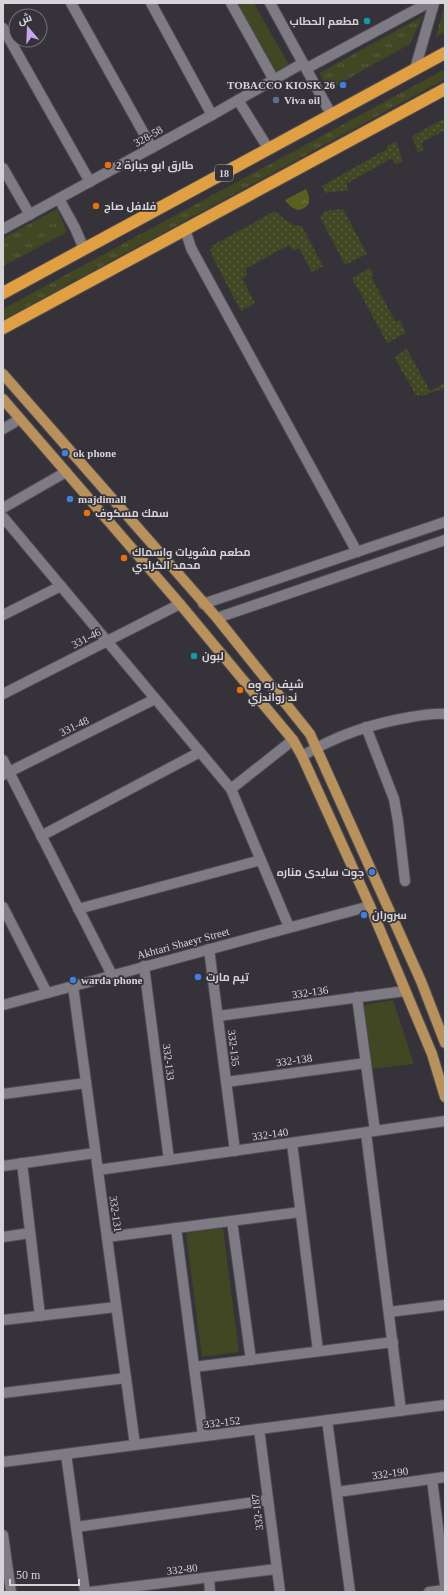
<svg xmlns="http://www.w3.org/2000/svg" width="448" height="1595" viewBox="0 0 448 1595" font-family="'Times New Roman',Cairo,serif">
<defs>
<pattern id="grass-dots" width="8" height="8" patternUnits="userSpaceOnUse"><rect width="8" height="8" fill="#414623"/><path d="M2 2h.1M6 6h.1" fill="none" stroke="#5c6042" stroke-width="1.8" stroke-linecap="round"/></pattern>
<pattern id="forest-crowns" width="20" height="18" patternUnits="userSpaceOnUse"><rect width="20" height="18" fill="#585f1f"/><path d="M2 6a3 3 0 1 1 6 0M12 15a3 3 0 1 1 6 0" fill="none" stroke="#6f753f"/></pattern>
<pattern id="park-tufts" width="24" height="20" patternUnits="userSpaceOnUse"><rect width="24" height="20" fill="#414623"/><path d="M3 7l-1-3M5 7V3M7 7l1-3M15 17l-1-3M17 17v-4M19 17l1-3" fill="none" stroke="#5c6042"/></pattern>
</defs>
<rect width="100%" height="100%" fill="#35323a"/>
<!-- grass -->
<g fill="url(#grass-dots)">
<path d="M445 118V130L421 143 424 149 418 153 412 136Z"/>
<path d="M396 141 403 161 396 165 392 158 346 184 349 190 325 193 322 186 387 149V146Z"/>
<path d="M343 209 367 254 345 265 320 217 325 211Z"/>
<path d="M275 211C284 219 290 226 302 226L323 266 312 273 299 248 293 251 289 245 245 269 248 275 242 279 255 303 241 311 213 258 210 250 215 244Z"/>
<path d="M370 268 374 276 371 277 396 322 400 320 406 333 387 343 352 278Z"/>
<path d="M407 349 430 391 445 383V388L421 396 416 395 394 357Z"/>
</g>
<!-- forest -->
<path fill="url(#forest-crowns)" d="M306 189C311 198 311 208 298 210L291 207 285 200Z"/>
<!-- park -->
<g fill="url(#park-tufts)">
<path d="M445 3V32L436 37Z"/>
<path d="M423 16 410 44 335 86 329 87 325 84 319 73Z"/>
<path d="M445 69V79L3 320V309Z"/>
<path d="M57 209 67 232 3 266V238Z"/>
</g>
<!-- garden -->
<g fill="#414623">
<path d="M236 3H254L289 65 273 73Z"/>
<path d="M393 1000 414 1064 372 1069 364 1005Z"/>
<path d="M223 1228 239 1352 202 1357 186 1233Z"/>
</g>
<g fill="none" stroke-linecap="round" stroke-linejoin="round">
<!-- minor casing -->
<g stroke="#514e55" stroke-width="12">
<g id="minor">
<path d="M71 3 152 148"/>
<path d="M151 3 212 115"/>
<path d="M231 3 274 80"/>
<path d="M270 3 331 114"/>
<path d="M3 28 90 182"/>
<path d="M306 68 311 66 428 3"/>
<path d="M415 69 434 3"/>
<path d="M238 100 268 148"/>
<path d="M3 168 30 215"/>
<path d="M59 199 75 228 84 249"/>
<path d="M3 229 212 115 303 63"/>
<path d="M185 229 191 248 357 552"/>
<path d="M3 429 20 419"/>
<path d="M3 508 66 472"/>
<path d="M3 517 231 789 289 927"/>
<path d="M203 604 445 522"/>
<path d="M3 615 61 586"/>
<path d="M217 618 445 540"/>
<path d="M3 694 180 604"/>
<path d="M366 727 394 799 398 821 405 881"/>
<path d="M302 756C338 735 370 724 411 717 423 715 434 713 445 714"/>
<path d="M3 760 112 975"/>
<path d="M3 775 155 699"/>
<path d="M231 789 293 740"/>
<path d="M41 836 200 752"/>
<path d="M3 907 47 993"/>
<path d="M78 909 261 860"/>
<path d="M209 949 235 1151"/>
<path d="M144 966 169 1160"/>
<path d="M73 986 135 1445"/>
<path d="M357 997 375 1131"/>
<path d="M3 1005 370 906"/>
<path d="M218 1016 405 991"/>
<path d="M226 1082 366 1063"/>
<path d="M3 1094 86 1083"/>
<path d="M366 1133 401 1411"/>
<path d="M292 1143 318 1351"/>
<path d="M22 1163 40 1316"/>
<path d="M3 1166 95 1153"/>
<path d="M98 1170 445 1121"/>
<path d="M232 1221 251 1360"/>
<path d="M176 1228 203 1436"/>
<path d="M3 1237 30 1233"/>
<path d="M107 1237 300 1212"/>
<path d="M389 1312 445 1305"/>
<path d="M3 1320 116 1307"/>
<path d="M194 1367 393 1342"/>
<path d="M3 1393 126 1378"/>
<path d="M327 1420 350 1592"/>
<path d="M259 1429 280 1592"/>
<path d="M66 1454 85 1592"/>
<path d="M3 1462 445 1405"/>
<path d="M432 1479 445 1585"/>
<path d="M337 1492 445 1477"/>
<path d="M76 1527 268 1500"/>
<path d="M3 1535 11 1592"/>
<path d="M209 1578 210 1592"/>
<path d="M90 1592 276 1569"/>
<path d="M429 1592 445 1590"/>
</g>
</g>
<!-- major casing -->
<g stroke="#514e55" stroke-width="12">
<g id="major">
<path d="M3 374 217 618 310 734 421 981 445 1043"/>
<path d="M3 399 180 604 293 740 302 756 370 906 432 1054 445 1097"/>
</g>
</g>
<!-- highway casing -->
<g stroke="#514e55" stroke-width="14">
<g id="highway">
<path d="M3 293 445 53"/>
<path d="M3 328 445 89"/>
</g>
</g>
<!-- minor -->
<use href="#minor" stroke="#7f7b84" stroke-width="10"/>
<!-- major -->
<use href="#major" stroke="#b9915b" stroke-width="10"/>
<!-- highway -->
<use href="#highway" stroke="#e09f40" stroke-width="12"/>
</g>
<!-- markers -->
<g fill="#0f9aa8" stroke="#35323a" stroke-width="1.5">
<circle cx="367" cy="21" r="4"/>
<circle cx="194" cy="656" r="4"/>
</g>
<g fill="#3f7fe0" stroke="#35323a" stroke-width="1.5">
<circle cx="343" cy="85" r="4"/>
<circle cx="65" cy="453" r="4"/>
<circle cx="70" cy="499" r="4"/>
<circle cx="372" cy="872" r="4"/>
<circle cx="364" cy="915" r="4"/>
<circle cx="198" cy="977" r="4"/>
<circle cx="73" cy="980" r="4"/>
</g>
<circle fill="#5c6f8a" stroke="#35323a" stroke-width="1.5" cx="276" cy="100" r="4"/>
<g fill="#e8710a" stroke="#35323a" stroke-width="1.5">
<circle cx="108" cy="165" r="4"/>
<circle cx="96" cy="206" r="4"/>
<circle cx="87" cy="513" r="4"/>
<circle cx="124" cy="558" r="4"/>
<circle cx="240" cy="690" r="4"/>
</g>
<g text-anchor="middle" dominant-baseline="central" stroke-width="3.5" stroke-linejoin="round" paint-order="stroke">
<!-- shield labels -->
<rect fill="#35323a" stroke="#a6a3a9" stroke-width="1" x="215" y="165" width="18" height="16" rx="3"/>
<g font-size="10" font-weight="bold" fill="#d6d4d9">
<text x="224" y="173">18</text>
</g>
<!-- poi labels -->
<g font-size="11" font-weight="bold" fill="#d6d4d9" stroke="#35323a" text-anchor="start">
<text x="359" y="21" text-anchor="end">مطعم الحطاب</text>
<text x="335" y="85" text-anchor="end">TOBACCO KIOSK 26</text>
<text x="284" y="100">Viva oil</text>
<text x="116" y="165">طارق ابو جبارة 2</text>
<text x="104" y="206">فلافل صاج</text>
<text x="73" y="453">ok phone</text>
<text x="78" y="499">majdimall</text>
<text x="95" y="513">سمك مسكوف</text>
<text x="132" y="552">مطعم مشويات واسماك<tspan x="132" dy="13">محمد الكرادي</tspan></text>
<text x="202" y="656">لبون</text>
<text x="248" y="684">شيف ره وه<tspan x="248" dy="13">ند رواندزي</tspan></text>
<text x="364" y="872" text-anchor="end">جوت سايدى مناره</text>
<text x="372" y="915">سروران</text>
<text x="206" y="977">تيم مارت</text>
<text x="81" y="980">warda phone</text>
</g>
<!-- street labels -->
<g font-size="11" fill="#d6d4d9" stroke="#35323a">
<text transform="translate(148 136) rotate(-29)">328-58</text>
<text transform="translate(86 638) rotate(-27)">331-46</text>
<text transform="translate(74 726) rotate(-26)">331-48</text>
<text transform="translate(183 943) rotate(-15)">Akhtari Shaeyr Street</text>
<text transform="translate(310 992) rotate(-8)">332-136</text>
<text transform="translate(234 1048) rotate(83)">332-135</text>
<text transform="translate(294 1060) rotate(-8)">332-138</text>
<text transform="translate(169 1062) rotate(83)">332-133</text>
<text transform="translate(270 1134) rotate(-8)">332-140</text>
<text transform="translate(116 1214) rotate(82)">332-131</text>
<text transform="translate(222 1422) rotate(-7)">332-152</text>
<text transform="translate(390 1473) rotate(-8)">332-190</text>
<text transform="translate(257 1512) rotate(-97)">332-187</text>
<text transform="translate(182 1569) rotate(-7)">332-80</text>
</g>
</g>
<!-- border -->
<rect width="448" height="1595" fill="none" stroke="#d6d4d9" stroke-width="8"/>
<!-- north arrow -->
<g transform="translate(28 28) rotate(341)"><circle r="19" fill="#35323a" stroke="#75737a"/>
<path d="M0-3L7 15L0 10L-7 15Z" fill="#c7a6ef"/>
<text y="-6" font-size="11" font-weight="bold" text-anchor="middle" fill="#d6d4d9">ش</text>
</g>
<!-- scale -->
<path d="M10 1579v6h69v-6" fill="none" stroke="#d6d4d9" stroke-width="2"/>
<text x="16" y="1579" font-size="12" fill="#d6d4d9" stroke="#35323a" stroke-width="3" paint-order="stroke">50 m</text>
</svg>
